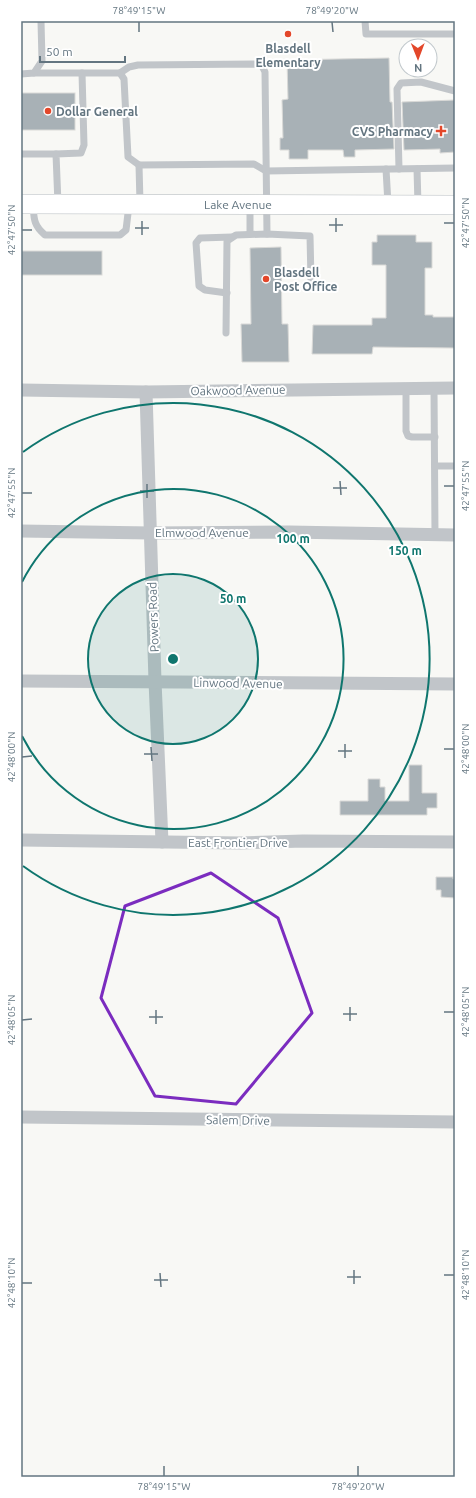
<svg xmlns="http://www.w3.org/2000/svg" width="476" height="1498" viewBox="0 0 476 1498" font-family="Ubuntu,sans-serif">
<rect width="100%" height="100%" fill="#f8f8f5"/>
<!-- building -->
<g fill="#a8b1b6" stroke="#d9d9d7">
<path d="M389 58 390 102H392L394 149 355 150V157H344L343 150H308V159H289V150H280V138H283L282 100 288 99 287 60Z"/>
<rect x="21" y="93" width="54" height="37"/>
<path d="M455 100V152L440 153V149L404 150 402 102Z"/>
<path d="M377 235H416V242H432V268H425V315H433V317H455V348L373 347 372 354H312L313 325H372V318H386V265H372V242H377Z"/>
<path d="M281 247 282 324H288L289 362H242L241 324H251L250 248Z"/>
<rect x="21" y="251" width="81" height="24"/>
<path d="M409 765H422V793H437V808H427V815H340V801H368V779H380V787H385V801H409Z"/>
<path d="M436 877H453V879H455V898L441 897V890H436Z"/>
</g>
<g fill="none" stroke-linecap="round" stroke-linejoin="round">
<!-- secondary casing -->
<g stroke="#b3b9bd" stroke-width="20">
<path id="secondary" d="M21 204 455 205"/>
</g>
<!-- lane -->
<g stroke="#c1c5c9" stroke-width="7">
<path d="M365 21 366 34H455"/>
<path d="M34 73H82L84 145 81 153 56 154 58 204"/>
<path d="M82 73H120L124 79 128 157 139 165 254 164 266 171 455 168"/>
<path d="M120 73 129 67 138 65 255 64 262 66 265 72 267 234"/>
<path d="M21 74 34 73 42 61 41 21"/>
<path d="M21 154H56"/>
<path d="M139 165 140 203"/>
<path d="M386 169 388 204"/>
<path d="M399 169 397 89 401 83 421 82 455 91"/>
<path d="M417 169 418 205"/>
<path d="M33 204C34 218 33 225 45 235H120L126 230 129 205"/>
<path d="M250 234V205"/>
<path d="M227 293 205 290 199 286 196 243 200 238 232 237"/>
<path d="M226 333 227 241 236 235 267 234 310 236 311 280"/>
<path d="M406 388V431L408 436 412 437H435"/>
<path d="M434 388 435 535"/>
<path d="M435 466H455"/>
</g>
<!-- street -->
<g stroke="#c1c5c9" stroke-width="13">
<path d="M21 390 146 392 455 388"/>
<path d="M146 392 155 681 162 842"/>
<path d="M21 531 151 533 289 532 455 535"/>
<path d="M21 681 455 684"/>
<path d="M21 840 240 843 303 841 455 842"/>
<path d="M21 1117 455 1122"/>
</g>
<!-- secondary -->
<use href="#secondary" stroke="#fff" stroke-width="19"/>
</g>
<!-- marked area -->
<path fill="none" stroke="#7b2cbf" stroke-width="3" stroke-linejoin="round" d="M211 873 278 918 312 1013 236 1104 155 1096 101 998 125 906Z"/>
<!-- ticks -->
<path fill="none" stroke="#637580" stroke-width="1.5" d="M139 22V32M332 22 333 32M336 218V232M142 221V235M444 223H454M329 225H343M135 228H149M22 230H32M340 481 341 495M147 484V498M444 486H454M333 488H347M140 491H154M22 493H32M345 744V758M151 747 152 761M444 749H454M338 751H352M144 754H158M22 757 32 756M350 1007V1021M156 1010V1024M444 1012H454M343 1014H357M149 1017H163M22 1020 32 1019M354 1270V1284M160 1273 161 1287M444 1275H454M347 1277H361M154 1280H168M22 1283H32M164 1466V1476M358 1466V1476"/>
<!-- distance rings -->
<circle cx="173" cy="659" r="85" fill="#0f766e" fill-opacity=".12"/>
<g fill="none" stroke="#0f766e" stroke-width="2">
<circle cx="173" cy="659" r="85"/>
<path d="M22 582A170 170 0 1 1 22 736"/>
<path d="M23 452A256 256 0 1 1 23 866"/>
</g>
<!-- markers -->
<g fill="#e3472a" stroke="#fff" stroke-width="1.5">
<circle cx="288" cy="34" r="4"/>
<circle cx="48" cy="111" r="4"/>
<path d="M439 125h4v4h4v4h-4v4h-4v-4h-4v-4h4z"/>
<circle cx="266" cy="279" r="4"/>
</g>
<g text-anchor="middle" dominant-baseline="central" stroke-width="4" stroke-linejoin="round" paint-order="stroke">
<!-- poi labels -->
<g font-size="12" font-weight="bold" fill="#637580" stroke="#fff" text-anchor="start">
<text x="288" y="48" text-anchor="middle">Blasdell<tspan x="288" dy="14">Elementary</tspan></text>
<text x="56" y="111">Dollar General</text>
<text x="433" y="131" text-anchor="end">CVS Pharmacy</text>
<text x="274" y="272">Blasdell<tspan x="274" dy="14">Post Office</tspan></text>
</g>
<!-- street labels -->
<g font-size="12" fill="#637580" stroke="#fff">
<text x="238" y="204">Lake Avenue</text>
<text transform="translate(238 390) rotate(-1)">Oakwood Avenue</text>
<text x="202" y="532">Elmwood Avenue</text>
<text transform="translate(153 617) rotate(-92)">Powers Road</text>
<text transform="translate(238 683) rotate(1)">Linwood Avenue</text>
<text x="238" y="842">East Frontier Drive</text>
<text transform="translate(238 1120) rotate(1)">Salem Drive</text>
</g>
</g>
<circle cx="173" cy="659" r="6" fill="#0f766e" stroke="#fff" stroke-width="2"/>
<g font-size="12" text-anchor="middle" font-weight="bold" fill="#0f766e" stroke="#fff" stroke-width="4" stroke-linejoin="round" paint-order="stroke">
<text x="293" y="543">100 m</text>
<text x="405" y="555">150 m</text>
<text x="233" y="603">50 m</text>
</g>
<!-- border -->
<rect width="476" height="1498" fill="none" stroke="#ffffff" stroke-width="44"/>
<!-- north arrow -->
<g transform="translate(418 58) rotate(179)"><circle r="19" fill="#ffffff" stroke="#c1c8cc"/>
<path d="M0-3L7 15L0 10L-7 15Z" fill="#e3472a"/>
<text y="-6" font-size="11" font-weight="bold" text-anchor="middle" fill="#637580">N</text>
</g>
<!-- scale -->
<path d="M40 56v6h85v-6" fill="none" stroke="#637580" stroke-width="2"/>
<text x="46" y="56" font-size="12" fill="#637580" stroke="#ffffff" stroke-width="3" paint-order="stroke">50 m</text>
<rect x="22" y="22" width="432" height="1454" fill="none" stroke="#637580" stroke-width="1.5"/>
<g font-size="10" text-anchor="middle" fill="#637580">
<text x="139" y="14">78°49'15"W</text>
<text x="332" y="14">78°49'20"W</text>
<text transform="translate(465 223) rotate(-90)" y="4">42°47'50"N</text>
<text transform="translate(11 230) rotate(-90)" y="4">42°47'50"N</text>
<text transform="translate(465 486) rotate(-90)" y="4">42°47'55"N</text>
<text transform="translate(11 493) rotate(-90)" y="4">42°47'55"N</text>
<text transform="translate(465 749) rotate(-90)" y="4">42°48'00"N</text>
<text transform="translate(11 757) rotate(-90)" y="4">42°48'00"N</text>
<text transform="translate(465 1012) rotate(-90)" y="4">42°48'05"N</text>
<text transform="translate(11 1020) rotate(-90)" y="4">42°48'05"N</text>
<text transform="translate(465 1275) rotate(-90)" y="4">42°48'10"N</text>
<text transform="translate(11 1283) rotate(-90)" y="4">42°48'10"N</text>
<text x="164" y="1490">78°49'15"W</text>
<text x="358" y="1490">78°49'20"W</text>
</g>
</svg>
